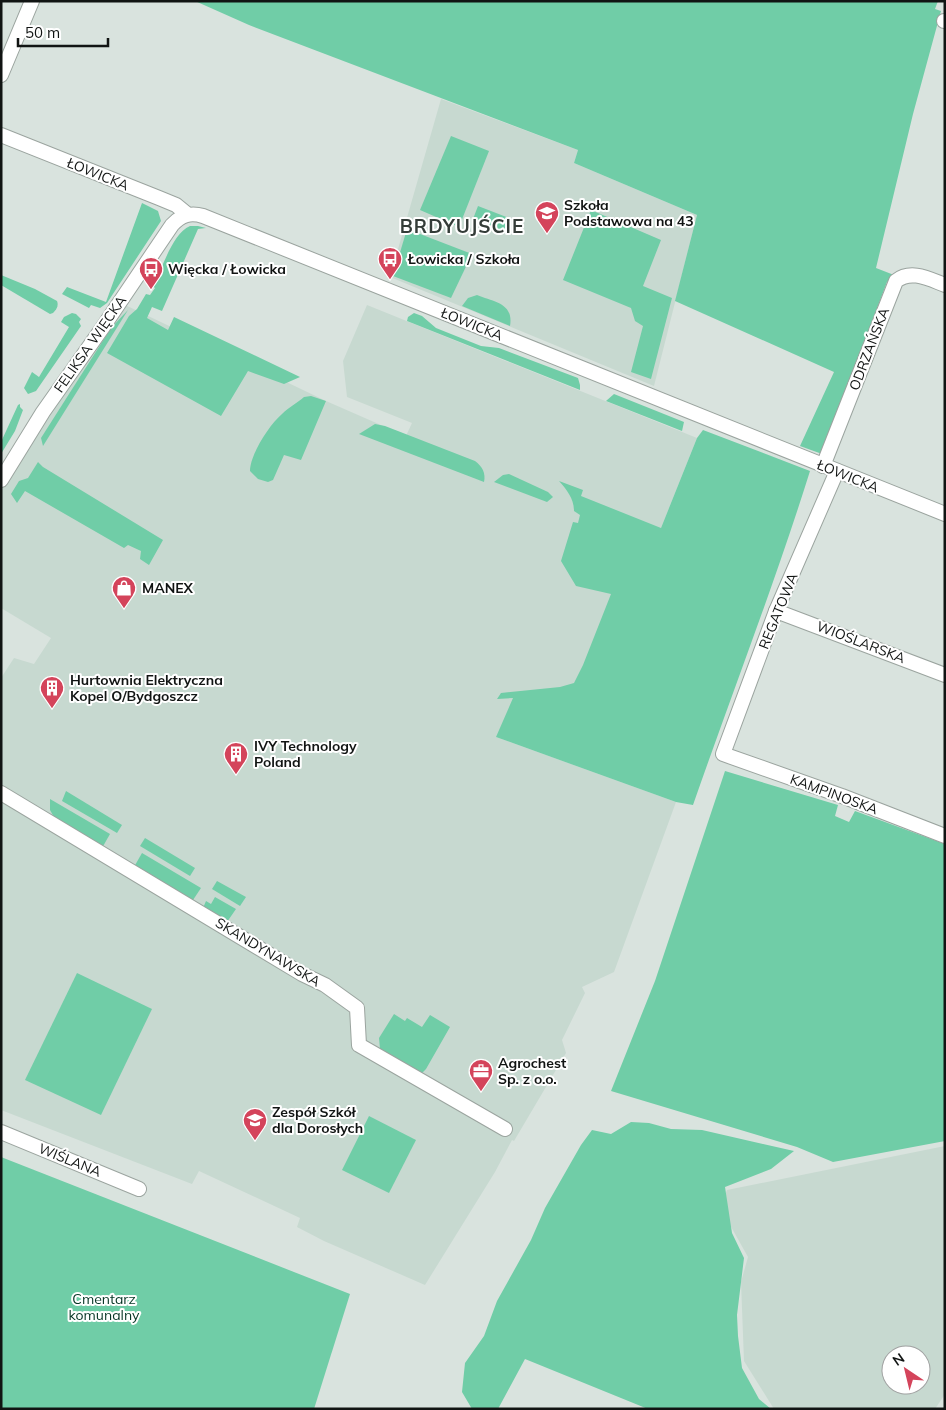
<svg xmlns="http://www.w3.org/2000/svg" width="946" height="1410" viewBox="0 0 946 1410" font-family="Mulish,sans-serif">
<rect width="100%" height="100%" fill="#d9e3de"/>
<!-- built -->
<g fill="#c7d9d0" fill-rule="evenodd">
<path d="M441 99 578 150 574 163 697 215 654 386 390 277Z"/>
<path d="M121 303 326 401 406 436 412 423 347 397 343 361 367 305 697 438 661 528 580 687 496 737 676 802 614 972 582 987 585 993 562 1040 566 1053 514 1141 512 1140 495 1172 425 1285 324 1241 297 1227 300 1218 199 1171 192 1184 1 1110V678L14 658 34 664 51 638 1 608V482Z"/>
<path d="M945 1146V1394L935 1409H774L744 1361 741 1282 748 1257 720 1207 727 1190ZM891 1355H921V1385H891Z"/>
</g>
<!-- green -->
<g fill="#70cda7">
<path d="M195 1H938L935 9 941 11 913 114 876 268 894 275 887 282 822 454 800 446 834 372 675 301 697 215 574 163 578 150 249 25Z"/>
<path d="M451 136 489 151 459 227 420 210Z"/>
<path d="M142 203 158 211 161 221 107 303 100 308 91 305 89 308 62 294 67 287 106 302Z"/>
<path d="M478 206 509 218 504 231 473 219Z"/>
<path d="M591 210 661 240 643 286 672 298 651 379 631 372 643 326 635 321 631 308 563 280Z"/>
<path d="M190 226H198L206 228 198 229 162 311 152 307 147 318 168 330 174 317 300 377 284 384 248 371 221 416 107 353 129 316 137 309 146 294 150 295 155 288 152 286C163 270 171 234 190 226Z"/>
<path d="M407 229 472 254 451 298 393 276Z"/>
<path d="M1 275 35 289 57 301C59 306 56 310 53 313L50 314 1 285Z"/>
<path d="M477 295C494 302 514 303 510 326L462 306 468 298Z"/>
<path d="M128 310 43 446 41 438 111 328Z"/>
<path d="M72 313 76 314 81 319 79 322 81 326 36 391 28 394 24 388 32 372 39 377 69 327 61 322 64 317Z"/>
<path d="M414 313 422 316 436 328 481 346 499 348 578 378 580 385V390L407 321 408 317Z"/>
<path d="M614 394 684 422 682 431 606 401Z"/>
<path d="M311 396 326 401 301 460 284 455 273 480 268 482 258 479 250 471C250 455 269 425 282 414 289 407 297 403 304 397Z"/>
<path d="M20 404V407L23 410 15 431 1 454V442L18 405Z"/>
<path d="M375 424 385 426 475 461C482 466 486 473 484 482L359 434Z"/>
<path d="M703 430 810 471C775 583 732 693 693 805L676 802 496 737 513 698 497 699 501 693 560 687 574 683 583 665 611 594 576 586 561 561 573 522 578 523 580 515 574 511C574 499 567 490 559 481L583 490 581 496 661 528 697 438Z"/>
<path d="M38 462 43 467 163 540 149 565 140 559 141 551 128 545 124 548 25 491 17 503 11 494 19 481 28 478Z"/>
<path d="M509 474 548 492 553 497 547 502 494 482 503 475Z"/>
<path d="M725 771 838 805 835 816 849 822 855 811 945 844V1141L833 1162 797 1147 611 1091 655 981Z"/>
<path d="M66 791 122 825 117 833 62 801Z"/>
<path d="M50 799 110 834 102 848 55 819 50 810Z"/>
<path d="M145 838 195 868 190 876 140 846Z"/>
<path d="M142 853 201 888 193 900 134 867Z"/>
<path d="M217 881 246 897 240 906 212 889Z"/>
<path d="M215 897 236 909 227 922 203 908 206 901 211 904Z"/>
<path d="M77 973 152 1009 101 1115 25 1080Z"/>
<path d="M394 1014 405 1021 407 1018 422 1027 430 1015 450 1027 426 1069 421 1074 380 1049 379 1038Z"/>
<path d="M369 1116 416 1140 389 1193 342 1170Z"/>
<path d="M631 1122 649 1123 671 1129 702 1130 794 1151 771 1169 725 1187 732 1233 744 1258 737 1315 738 1336 742 1368 759 1399 771 1409H648L525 1359 498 1409H472L462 1392 465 1363 484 1336 497 1301 531 1240 545 1208 581 1145 592 1130 611 1134Z"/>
<path d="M1 1157 350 1294 314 1409H1Z"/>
</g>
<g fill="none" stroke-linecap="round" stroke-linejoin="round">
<!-- minor casing -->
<g stroke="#9ba49f" stroke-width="16">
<g id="minor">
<path d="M944 21H945"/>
<path d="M1 75 32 1"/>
<path d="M1 135 159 198 176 205 187 214"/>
<path d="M823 466 896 281C911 269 929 279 945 285"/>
<path d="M837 471 776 611 723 754 842 796 945 836"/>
<path d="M1 480 43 412 103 327 172 225C181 215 190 212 203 216L945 514"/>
<path d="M776 611 945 675"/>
<path d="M1 793 302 974 325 985 357 1008 359 1045 505 1129"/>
<path d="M1 1132 139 1189"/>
</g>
</g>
<!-- minor -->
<use href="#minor" stroke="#fff" stroke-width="14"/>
</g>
<!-- icons -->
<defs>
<g id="school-pin" transform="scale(1.25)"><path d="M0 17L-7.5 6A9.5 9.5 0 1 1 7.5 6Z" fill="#d4445b" stroke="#fff"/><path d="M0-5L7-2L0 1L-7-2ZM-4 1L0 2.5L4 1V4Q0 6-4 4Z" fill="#fff"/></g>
<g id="bus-pin" transform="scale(1.25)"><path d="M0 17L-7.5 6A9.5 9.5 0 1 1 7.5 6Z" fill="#d4445b" stroke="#fff"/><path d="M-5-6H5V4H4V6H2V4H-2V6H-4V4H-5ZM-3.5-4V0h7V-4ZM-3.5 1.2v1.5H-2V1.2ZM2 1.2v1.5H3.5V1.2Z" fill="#fff"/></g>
<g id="shop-pin" transform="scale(1.25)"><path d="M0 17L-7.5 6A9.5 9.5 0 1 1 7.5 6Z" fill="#d4445b" stroke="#fff"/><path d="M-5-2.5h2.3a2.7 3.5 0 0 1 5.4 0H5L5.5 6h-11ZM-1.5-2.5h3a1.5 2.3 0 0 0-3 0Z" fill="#fff"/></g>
<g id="building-pin" transform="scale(1.25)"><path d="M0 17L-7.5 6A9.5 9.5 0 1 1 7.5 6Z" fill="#d4445b" stroke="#fff"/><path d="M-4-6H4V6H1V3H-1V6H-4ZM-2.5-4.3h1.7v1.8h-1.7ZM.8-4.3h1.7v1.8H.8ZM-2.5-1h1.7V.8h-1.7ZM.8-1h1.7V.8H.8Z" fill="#fff"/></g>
<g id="office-pin" transform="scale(1.25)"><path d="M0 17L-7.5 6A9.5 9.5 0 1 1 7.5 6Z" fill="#d4445b" stroke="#fff"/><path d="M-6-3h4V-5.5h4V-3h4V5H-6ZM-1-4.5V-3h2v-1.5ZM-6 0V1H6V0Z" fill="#fff"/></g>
</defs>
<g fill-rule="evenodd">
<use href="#school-pin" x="547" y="213"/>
<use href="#bus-pin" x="390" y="259"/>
<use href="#bus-pin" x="151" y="269"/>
<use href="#shop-pin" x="124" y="588"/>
<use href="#building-pin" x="52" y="688"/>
<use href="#building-pin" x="236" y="754"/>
<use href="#office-pin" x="481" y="1071"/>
<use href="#school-pin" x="255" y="1120"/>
</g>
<g text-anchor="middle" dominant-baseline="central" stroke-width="4" stroke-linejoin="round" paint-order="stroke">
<!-- street labels -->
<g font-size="14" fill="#111413" stroke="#fff">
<text transform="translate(98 174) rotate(22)">ŁOWICKA</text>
<text transform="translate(472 324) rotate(22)">ŁOWICKA</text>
<text transform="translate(90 344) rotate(-55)">FELIKSA WIĘCKA</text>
<text transform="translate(869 349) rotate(-69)">ODRZAŃSKA</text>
<text transform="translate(848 476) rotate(22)">ŁOWICKA</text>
<text transform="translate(778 611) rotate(-68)">REGATOWA</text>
<text transform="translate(861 642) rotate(21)">WIOŚLARSKA</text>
<text transform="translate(834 794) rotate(20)">KAMPINOSKA</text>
<text transform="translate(268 952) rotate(31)">SKANDYNAWSKA</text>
<text transform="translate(70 1160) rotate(22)">WIŚLANA</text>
</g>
<!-- poi labels -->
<g font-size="14" font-weight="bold" fill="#111413" stroke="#fff" text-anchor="start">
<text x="564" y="205">Szkoła<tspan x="564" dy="16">Podstawowa na 43</tspan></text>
<text x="408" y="259">Łowicka / Szkoła</text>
<text x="168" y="269">Więcka / Łowicka</text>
<text x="142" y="588">MANEX</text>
<text x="70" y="680">Hurtownia Elektryczna<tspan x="70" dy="16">Kopel O/Bydgoszcz</tspan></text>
<text x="254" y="746">IVY Technology<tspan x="254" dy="16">Poland</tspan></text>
<text x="498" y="1063">Agrochest<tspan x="498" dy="16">Sp. z o.o.</tspan></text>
<text x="272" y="1112">Zespół Szkół<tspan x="272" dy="16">dla Dorosłych</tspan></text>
</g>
<!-- park labels -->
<g font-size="14" fill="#053424" stroke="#fff">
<text x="104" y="1299">Cmentarz<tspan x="104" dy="16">komunalny</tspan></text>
</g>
<!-- district labels -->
<g font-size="19" font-weight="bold" letter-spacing="1" fill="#343c38" stroke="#fff">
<text x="462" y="226">BRDYUJŚCIE</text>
</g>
</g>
<!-- border -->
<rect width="946" height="1410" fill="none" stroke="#111413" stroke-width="5"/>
<!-- north arrow -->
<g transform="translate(906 1370) rotate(325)"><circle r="24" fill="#ffffff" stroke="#a0a1a1"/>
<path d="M0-4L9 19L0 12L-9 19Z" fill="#d4445b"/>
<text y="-8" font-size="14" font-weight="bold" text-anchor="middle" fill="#111413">N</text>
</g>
<!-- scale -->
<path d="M18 38v8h90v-8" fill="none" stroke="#111413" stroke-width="2.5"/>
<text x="25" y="38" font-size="15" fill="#111413" stroke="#ffffff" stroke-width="4" paint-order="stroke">50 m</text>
</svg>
